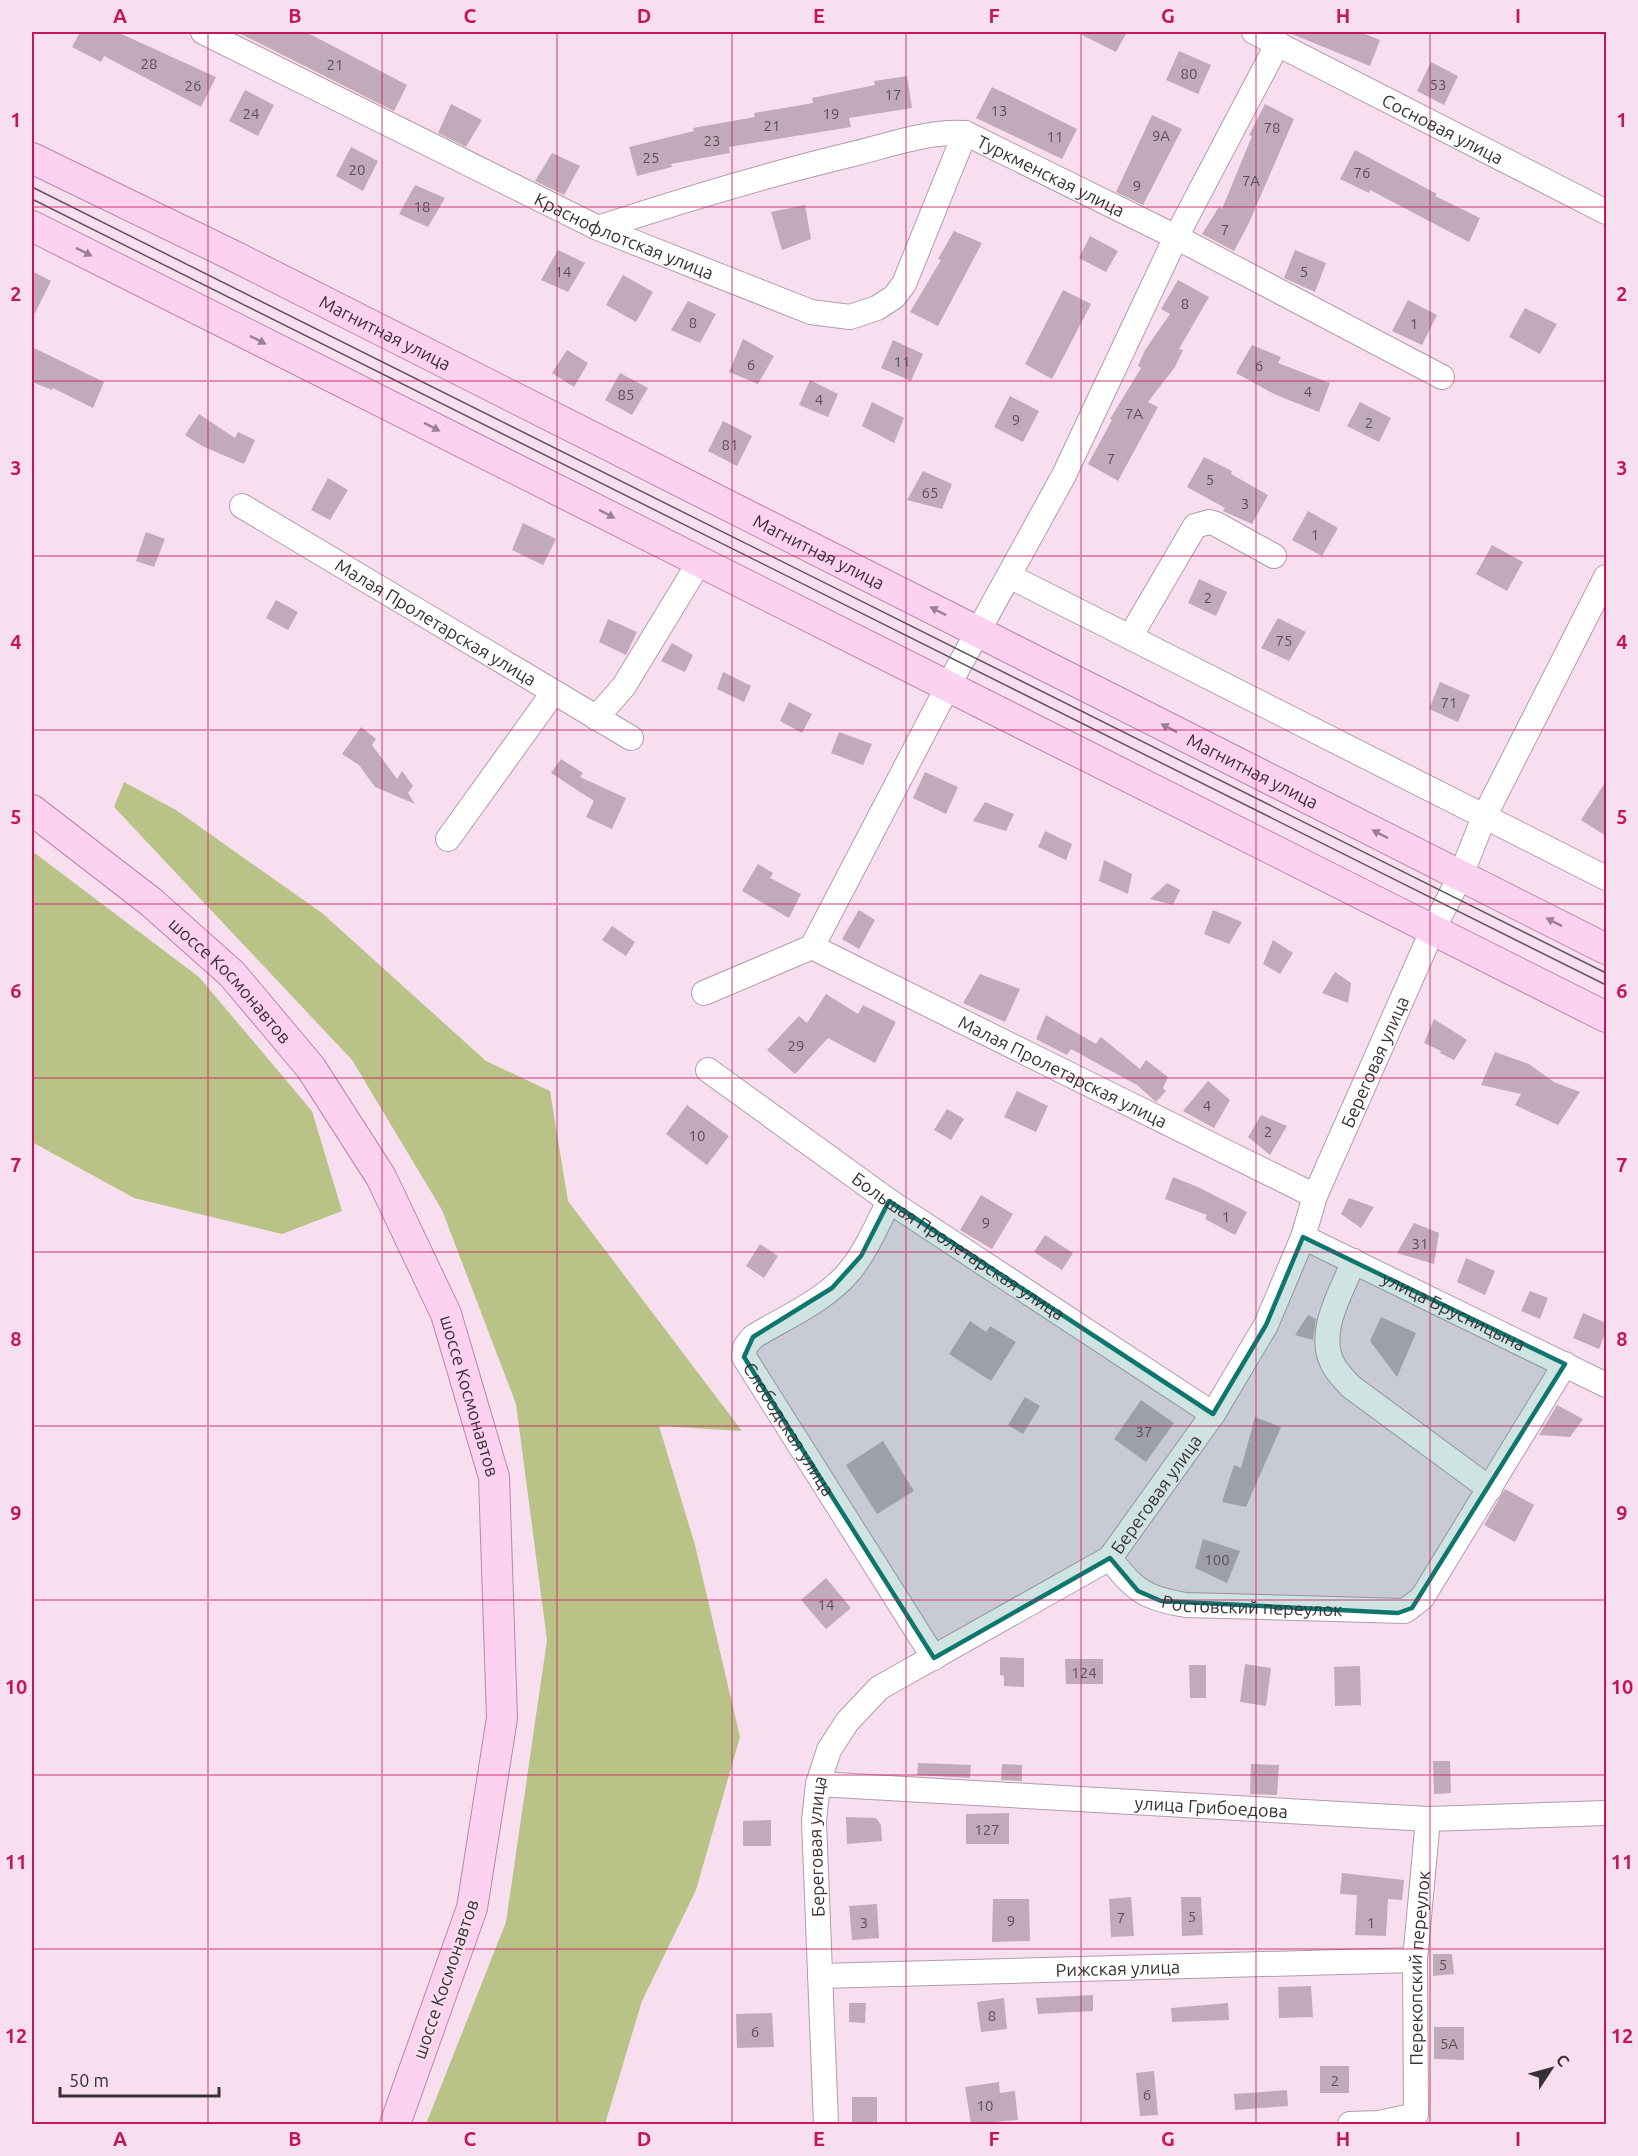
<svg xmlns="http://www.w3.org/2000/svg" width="1638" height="2156" viewBox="0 0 1638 2156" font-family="Ubuntu,sans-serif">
<rect width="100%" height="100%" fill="#f7dfef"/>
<!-- green -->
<g fill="#bac387">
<path d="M124 782 176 810 322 913 486 1061 550 1091 568 1201 742 1431 659 1426 695 1545 740 1737 696 1890 642 2001 605 2124H426L506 1922 547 1640 516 1404 442 1210 352 1060 114 807Z"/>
<path d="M32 851 199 977 312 1111 342 1211 282 1234 134 1198 32 1142Z"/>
</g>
<!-- building -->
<g fill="#c1abba">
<path d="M80 32H117L216 77 201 107 104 56 101 62 72 47Z"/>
<path d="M237 32H306L407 85 394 111Z"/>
<path d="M1076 32H1127L1116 52Z"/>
<path d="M1287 32H1360L1380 40 1370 66Z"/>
<path d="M1179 51 1211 65 1198 94 1166 80Z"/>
<path d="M1431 62 1458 76 1444 105 1417 91Z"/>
<path d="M907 76 912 108 849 118 851 127 729 147 730 153 671 164 672 167 637 176 629 147 694 131 693 128 755 117 754 113 813 103 812 98 875 85 874 81Z"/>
<path d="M992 87 1077 129 1062 159 976 118Z"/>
<path d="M245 90 274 105 258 136 229 121Z"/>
<path d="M451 104 482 120 466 147 438 133Z"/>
<path d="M1265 104 1294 119 1248 225 1234 251 1202 234 1219 207 1222 209 1252 136 1249 135Z"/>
<path d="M1152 115 1182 129 1143 205 1116 192Z"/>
<path d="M351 147 378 161 363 191 336 176Z"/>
<path d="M1355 150 1437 194 1435 196 1480 218 1469 242 1370 190 1369 193 1340 179Z"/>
<path d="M552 153 580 166 564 195 535 181Z"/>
<path d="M415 185 445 198 428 227 399 214Z"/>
<path d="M805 205 811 239 782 250 771 212Z"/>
<path d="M954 231 982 243 938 326 910 312 941 260 938 259Z"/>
<path d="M1090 236 1118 251 1106 272 1079 258Z"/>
<path d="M558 250 585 263 568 292 541 280Z"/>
<path d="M1295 250 1326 263 1315 292 1284 278Z"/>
<path d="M32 271 51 281 32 319Z"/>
<path d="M623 275 653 292 636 322 606 305Z"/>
<path d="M1178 280 1209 297 1179 349 1183 350 1175 367 1148 402 1158 407 1118 481 1088 464 1112 420 1110 419 1141 368 1138 366 1145 350 1170 314 1161 309Z"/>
<path d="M1063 290 1091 304 1052 379 1025 364Z"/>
<path d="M1408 300 1437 315 1422 345 1392 331Z"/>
<path d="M688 301 716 314 700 343 671 330Z"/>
<path d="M1525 308 1557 324 1540 354 1509 337Z"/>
<path d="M743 339 774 356 758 384 729 372Z"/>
<path d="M893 340 923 354 911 381 881 368Z"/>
<path d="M1252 345 1281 357 1278 363 1330 383 1319 412 1274 394 1236 373Z"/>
<path d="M32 347 104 382 93 408 53 388 52 390 32 382Z"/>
<path d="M567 350 588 363 574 387 552 373Z"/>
<path d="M620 373 648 388 632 415 605 400Z"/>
<path d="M810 380 838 394 828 417 799 405Z"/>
<path d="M1010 396 1039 411 1023 442 994 427Z"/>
<path d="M872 402 904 418 894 443 862 426Z"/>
<path d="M1360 402 1391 418 1379 442 1347 426Z"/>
<path d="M199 414 235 438 238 432 255 440 244 464 202 446 185 435Z"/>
<path d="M723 421 752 436 737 466 708 451Z"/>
<path d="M1204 457 1232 471 1231 474 1268 495 1252 524 1223 511 1225 508 1187 487Z"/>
<path d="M923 471 952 484 942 509 907 500Z"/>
<path d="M328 478 348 490 330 520 311 510Z"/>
<path d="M1308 511 1338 528 1322 556 1292 540Z"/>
<path d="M523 523 556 539 543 565 512 550Z"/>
<path d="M146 532 165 539 154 567 136 561Z"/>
<path d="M1492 545 1523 562 1507 591 1476 574Z"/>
<path d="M1199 579 1227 592 1216 616 1188 603Z"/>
<path d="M276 600 298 612 288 630 266 618Z"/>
<path d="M1278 618 1306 632 1289 661 1261 648Z"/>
<path d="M608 619 637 632 626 655 599 642Z"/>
<path d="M672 643 693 655 685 672 661 661Z"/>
<path d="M723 672 751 686 744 702 717 689Z"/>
<path d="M1440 682 1470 695 1458 722 1429 709Z"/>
<path d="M789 702 812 714 802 733 780 721Z"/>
<path d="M361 727 376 739 372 745 397 779 402 771 413 786 408 793 415 804 375 787 359 765 342 754Z"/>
<path d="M839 732 872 744 863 765 831 753Z"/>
<path d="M561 759 583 773 580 777 626 798 612 829 586 817 594 801 551 773Z"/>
<path d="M925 772 958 787 946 814 913 798Z"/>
<path d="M1606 781V836L1581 820Z"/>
<path d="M985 802 1014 814 1006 831 973 821Z"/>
<path d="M1045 831 1072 844 1066 860 1038 847Z"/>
<path d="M1104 860 1132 874 1128 894 1099 881Z"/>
<path d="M758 864 773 873 770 878 801 894 789 918 742 891Z"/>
<path d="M1167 883 1180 890 1173 905 1150 899Z"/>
<path d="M859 910 875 920 859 949 842 939Z"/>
<path d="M1213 910 1242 922 1229 944 1204 934Z"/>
<path d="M612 926 635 942 626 956 602 940Z"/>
<path d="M1273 940 1293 953 1280 974 1263 964Z"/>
<path d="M1335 972 1351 983 1348 1003 1322 993Z"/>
<path d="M980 974 1020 989 1005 1022 963 1003Z"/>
<path d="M826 994 858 1014 863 1005 896 1022 875 1063 828 1038 795 1074 767 1050 799 1016 807 1023Z"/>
<path d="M1046 1015 1096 1044 1101 1037 1140 1069 1146 1060 1168 1077 1163 1088 1166 1091 1156 1102 1137 1085 1071 1049 1067 1055 1036 1039Z"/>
<path d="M1434 1019 1467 1040 1454 1060 1440 1053 1441 1051 1424 1043Z"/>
<path d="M1495 1052 1529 1064 1554 1082 1580 1092 1558 1125 1515 1105 1521 1094 1481 1085Z"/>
<path d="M1208 1081 1230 1100 1214 1128 1183 1111Z"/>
<path d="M1017 1091 1048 1106 1036 1132 1004 1117Z"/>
<path d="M687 1105 729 1136 707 1165 666 1134Z"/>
<path d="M947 1109 964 1119 951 1140 934 1130Z"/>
<path d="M1261 1115 1287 1126 1270 1155 1248 1137Z"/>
<path d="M1173 1177 1200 1188 1247 1212 1235 1235 1205 1219 1207 1215 1165 1199Z"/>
<path d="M981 1195 1013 1214 992 1249 960 1230Z"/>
<path d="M1349 1198 1374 1207 1361 1228 1341 1214Z"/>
<path d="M1414 1223 1439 1233 1434 1264 1397 1253Z"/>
<path d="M1045 1235 1073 1253 1062 1270 1034 1252Z"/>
<path d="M760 1244 778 1256 764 1278 746 1266Z"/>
<path d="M1466 1258 1495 1271 1485 1295 1457 1282Z"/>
<path d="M1530 1291 1548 1298 1540 1319 1521 1311Z"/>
<path d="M1583 1313 1606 1323V1331L1599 1349 1573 1338Z"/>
<path d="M1308 1315 1316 1319 1313 1340 1295 1335Z"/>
<path d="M1381 1317 1416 1333 1397 1377 1370 1341Z"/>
<path d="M970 1321 986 1332 990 1326 1016 1342 991 1381 949 1354Z"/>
<path d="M1025 1397 1040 1406 1023 1434 1008 1425Z"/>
<path d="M1141 1400 1174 1423 1146 1462 1114 1439Z"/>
<path d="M1557 1405 1583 1419 1570 1437 1539 1435Z"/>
<path d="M1255 1417 1281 1427 1246 1507 1222 1502 1234 1465 1241 1468Z"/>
<path d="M883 1441 914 1491 877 1514 846 1465Z"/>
<path d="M1505 1489 1534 1505 1515 1542 1484 1525Z"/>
<path d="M1203 1539 1240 1551 1227 1583 1195 1568Z"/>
<path d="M826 1578 851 1608 826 1629 801 1600Z"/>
<path d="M1000 1657 1024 1658V1687L1004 1686V1676L1000 1675Z"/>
<path d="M1065 1659H1103V1684H1066Z"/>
<path d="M1245 1664 1271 1668 1266 1706 1240 1702Z"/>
<path d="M1189 1665H1206V1698H1190Z"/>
<path d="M1360 1666 1361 1705 1335 1706 1334 1667Z"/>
<path d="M1433 1761H1450L1451 1793 1434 1794Z"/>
<path d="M918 1763 971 1765 970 1778 917 1775Z"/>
<path d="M1002 1764 1022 1765V1781L1001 1780Z"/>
<path d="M1251 1764 1279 1765 1277 1795 1250 1794Z"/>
<path d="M1009 1813V1844H966V1814Z"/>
<path d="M846 1817 876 1818 881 1825 882 1841 847 1844Z"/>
<path d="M771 1820V1846H743V1821Z"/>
<path d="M1342 1873 1404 1880 1402 1900 1388 1899 1386 1936 1355 1935 1357 1895 1340 1894Z"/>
<path d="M1131 1897 1134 1936 1111 1937 1109 1899Z"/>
<path d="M1181 1897H1201L1203 1935 1182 1936Z"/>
<path d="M993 1899H1029L1030 1941 992 1942Z"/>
<path d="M877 1904 879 1938 852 1940 849 1906Z"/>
<path d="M1433 1954H1452L1454 1974 1433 1976Z"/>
<path d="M1311 1986 1313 2017 1279 2018 1278 1987Z"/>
<path d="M1093 1995V2011L1038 2014 1036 1998Z"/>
<path d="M1004 1998 1007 2029 981 2032 977 2002Z"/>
<path d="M849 2003H866L865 2023 849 2022Z"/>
<path d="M1228 2003 1229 2020 1172 2022 1171 2008Z"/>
<path d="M772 2013 774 2047 737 2048 736 2014Z"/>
<path d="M1434 2027H1464V2060L1434 2059Z"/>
<rect x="1320" y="2066" width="29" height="27"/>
<path d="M1154 2071 1158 2115 1140 2116 1136 2073Z"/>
<path d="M999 2082 1000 2093 1015 2091 1018 2120 971 2124 965 2087Z"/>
<path d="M1287 2090 1288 2106 1235 2110 1234 2094Z"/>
<rect x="852" y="2097" width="25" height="27"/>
</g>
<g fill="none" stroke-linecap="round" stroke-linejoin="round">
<!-- minor casing -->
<g stroke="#b29cab" stroke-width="26">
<g id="minor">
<path id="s1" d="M203 32 598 228 811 312 850 317 877 308 894 297 904 284 965 133"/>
<path id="s2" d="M1254 32 1606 212"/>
<path id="s3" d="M598 228C683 200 769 174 857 153 892 144 929 131 965 133L1176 237 1442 377"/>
<path id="s4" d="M242 506 631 738"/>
<path d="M1009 576 1606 878"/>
<path d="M1130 637 1195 526 1209 522 1216 524 1274 556"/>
<path d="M596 718 624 686 700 561"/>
<path d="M448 839 553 693"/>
<path id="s5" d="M812 947 1315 1196"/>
<path d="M704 993 812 947 948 686 1064 475 1176 237 1278 43"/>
<path id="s6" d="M708 1070 889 1201 1213 1414"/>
<path id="s7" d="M889 1201C877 1225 866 1252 848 1273 824 1301 784 1318 753 1337L745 1347 744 1357 934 1658"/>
<path id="s8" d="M1303 1237 1606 1385"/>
<path d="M1354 1261C1341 1293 1314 1335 1335 1368 1339 1374 1345 1380 1350 1386L1490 1489"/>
<path id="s9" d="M1110 1558C1133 1590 1147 1599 1186 1605L1405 1611 1422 1598 1565 1364"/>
<path id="s10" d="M818 1784 1428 1819 1606 1813"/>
<path id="s11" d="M820 1976 1415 1960"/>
<path id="s12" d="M826 2124 814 1821 818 1784 829 1750 847 1722 879 1688 1110 1558 1213 1414 1266 1325 1303 1237 1315 1196 1433 929 1461 875 1484 817 1606 577"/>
<path id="s13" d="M1350 2124 1379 2123 1416 2115 1415 1960 1428 1819"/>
</g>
</g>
<!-- major casing -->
<g stroke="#b886a9" stroke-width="32">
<g id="major">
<path id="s14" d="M32 158 238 258 1606 949"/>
<path d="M32 226 1606 1017"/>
<path id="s15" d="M32 810 151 902 232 974 311 1068 381 1177 446 1314 494 1477 502 1718 472 1908 395 2124"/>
</g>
</g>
<!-- minor -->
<use href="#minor" stroke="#fff" stroke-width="24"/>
<!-- major -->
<use href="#major" stroke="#fdd2f1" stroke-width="30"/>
<!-- tram -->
<g stroke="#61555d" stroke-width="1.5">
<path d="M32 187 1606 973"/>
<path d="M32 199 1606 985"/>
</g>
</g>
<!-- one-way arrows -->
<defs><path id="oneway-solid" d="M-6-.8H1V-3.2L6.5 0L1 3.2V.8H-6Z" transform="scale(1.5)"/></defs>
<g fill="#9b8194">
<use href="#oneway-solid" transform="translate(84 252) rotate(27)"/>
<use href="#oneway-solid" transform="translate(258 340) rotate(27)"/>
<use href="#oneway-solid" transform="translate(432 427) rotate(27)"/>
<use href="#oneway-solid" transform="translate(607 514) rotate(27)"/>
<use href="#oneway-solid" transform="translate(938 611) rotate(-153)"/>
<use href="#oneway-solid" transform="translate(1169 728) rotate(-153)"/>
<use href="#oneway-solid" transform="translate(1380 834) rotate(-153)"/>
<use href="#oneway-solid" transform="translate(1554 922) rotate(-153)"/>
</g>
<!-- marked area -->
<path fill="#0f766e" fill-opacity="0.2" stroke="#0f766e" stroke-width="4.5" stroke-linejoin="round" d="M889 1201 1213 1414 1266 1325 1303 1237 1565 1364 1412 1608 1398 1613 1161 1601 1138 1591 1110 1558 934 1658 744 1357 753 1337 832 1288 861 1256Z"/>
<!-- grid -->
<path fill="none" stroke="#c2185b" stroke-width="1.5" stroke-opacity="0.55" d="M208 32V2124M382 32V2124M557 32V2124M732 32V2124M906 32V2124M1081 32V2124M1256 32V2124M1430 32V2124M32 207H1606M32 381H1606M32 556H1606M32 730H1606M32 904H1606M32 1078H1606M32 1252H1606M32 1426H1606M32 1600H1606M32 1775H1606M32 1949H1606"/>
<g text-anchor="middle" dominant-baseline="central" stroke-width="4.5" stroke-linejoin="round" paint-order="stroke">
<!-- number labels -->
<g font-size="15" fill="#5b4f57">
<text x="149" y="63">28</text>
<text x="335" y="64">21</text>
<text x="1189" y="73">80</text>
<text x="1438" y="84">53</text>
<text x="193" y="85">26</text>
<text x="893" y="94">17</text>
<text x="999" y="110">13</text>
<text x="251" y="113">24</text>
<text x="831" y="113">19</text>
<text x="772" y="125">21</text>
<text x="1272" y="127">78</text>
<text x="1161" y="135">9А</text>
<text x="1055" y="136">11</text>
<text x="712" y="140">23</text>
<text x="651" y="157">25</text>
<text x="357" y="169">20</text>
<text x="1362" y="172">76</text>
<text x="1251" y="180">7А</text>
<text x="1137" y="185">9</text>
<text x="422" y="206">18</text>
<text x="1225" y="229">7</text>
<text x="563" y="271">14</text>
<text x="1304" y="271">5</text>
<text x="1185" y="303">8</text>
<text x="693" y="322">8</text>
<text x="1414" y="323">1</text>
<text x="902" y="361">11</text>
<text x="751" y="364">6</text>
<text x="1259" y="365">6</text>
<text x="1308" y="391">4</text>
<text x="626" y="394">85</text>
<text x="819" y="399">4</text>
<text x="1134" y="413">7А</text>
<text x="1016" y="419">9</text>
<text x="1369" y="422">2</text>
<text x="730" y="444">81</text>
<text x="1111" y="458">7</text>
<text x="1210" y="479">5</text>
<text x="930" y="492">65</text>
<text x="1245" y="503">3</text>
<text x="1315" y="534">1</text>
<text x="1208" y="597">2</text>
<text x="1284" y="640">75</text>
<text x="1449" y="702">71</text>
<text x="796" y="1045">29</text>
<text x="1207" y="1105">4</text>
<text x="1268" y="1131">2</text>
<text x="697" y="1135">10</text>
<text x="1226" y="1216">1</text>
<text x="986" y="1222">9</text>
<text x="1420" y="1243">31</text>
<text x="1144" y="1431">37</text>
<text x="1217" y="1559">100</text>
<text x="826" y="1604">14</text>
<text x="1084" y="1672">124</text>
<text x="987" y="1829">127</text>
<text x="1192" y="1916">5</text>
<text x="1121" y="1917">7</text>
<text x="1011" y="1920">9</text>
<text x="864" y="1922">3</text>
<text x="1371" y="1922">1</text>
<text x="1443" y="1964">5</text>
<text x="992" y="2015">8</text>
<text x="755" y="2031">6</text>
<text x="1449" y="2043">5А</text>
<text x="1335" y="2080">2</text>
<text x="1147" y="2094">6</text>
<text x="985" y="2105">10</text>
</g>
<!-- street labels -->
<g font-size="18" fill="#393036" stroke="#f7dfef">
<text stroke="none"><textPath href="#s2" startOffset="212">Сосновая улица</textPath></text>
<text stroke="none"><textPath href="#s3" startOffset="476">Туркменская улица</textPath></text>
<text stroke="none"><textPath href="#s1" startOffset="468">Краснофлотская улица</textPath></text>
<text stroke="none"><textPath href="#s14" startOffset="394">Магнитная улица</textPath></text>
<text stroke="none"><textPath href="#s14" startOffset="880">Магнитная улица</textPath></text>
<text stroke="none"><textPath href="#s4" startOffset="226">Малая Пролетарская улица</textPath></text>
<text stroke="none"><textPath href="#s14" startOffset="1366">Магнитная улица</textPath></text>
<text stroke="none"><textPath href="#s15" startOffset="262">шоссе Космонавтов</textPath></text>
<text stroke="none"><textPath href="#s12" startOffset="1287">Береговая улица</textPath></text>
<text stroke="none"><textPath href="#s5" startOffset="280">Малая Пролетарская улица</textPath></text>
<text stroke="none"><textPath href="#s6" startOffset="306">Большая Пролетарская улица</textPath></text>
<text stroke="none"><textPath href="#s8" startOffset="168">улица Брусницына</textPath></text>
<text stroke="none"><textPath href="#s15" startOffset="748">шоссе Космонавтов</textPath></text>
<text stroke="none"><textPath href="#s7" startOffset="306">Слободская улица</textPath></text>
<text stroke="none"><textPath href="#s12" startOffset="800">Береговая улица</textPath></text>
<text stroke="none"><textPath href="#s9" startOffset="159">Ростовский переулок</textPath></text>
<text stroke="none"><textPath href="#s10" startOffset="394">улица Грибоедова</textPath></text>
<text stroke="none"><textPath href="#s12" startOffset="278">Береговая улица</textPath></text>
<text stroke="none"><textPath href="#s13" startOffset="214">Перекопский переулок</textPath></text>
<text stroke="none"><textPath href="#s11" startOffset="298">Рижская улица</textPath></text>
<text transform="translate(445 1979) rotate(-71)">шоссе Космонавтов</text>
</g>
</g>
<!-- border -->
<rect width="1638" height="2156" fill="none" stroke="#f7dfef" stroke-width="66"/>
<!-- north arrow -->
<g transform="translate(1551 2069) rotate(54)" stroke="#f7dfef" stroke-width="4.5" paint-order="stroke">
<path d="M0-4.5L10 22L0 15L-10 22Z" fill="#393036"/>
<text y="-9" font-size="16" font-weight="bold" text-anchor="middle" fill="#393036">С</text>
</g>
<!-- scale -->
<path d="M60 2087v9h159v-9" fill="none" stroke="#393036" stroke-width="3"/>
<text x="69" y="2087" font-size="18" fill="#393036" stroke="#f7dfef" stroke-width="4.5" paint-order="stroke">50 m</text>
<rect x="33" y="33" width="1572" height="2090" fill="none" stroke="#c2185b" stroke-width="2"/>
<g font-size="20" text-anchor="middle" font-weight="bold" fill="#c2185b">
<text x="120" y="23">A</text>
<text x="295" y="23">B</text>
<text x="470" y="23">C</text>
<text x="644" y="23">D</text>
<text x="819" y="23">E</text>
<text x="994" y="23">F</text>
<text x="1168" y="23">G</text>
<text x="1343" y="23">H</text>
<text x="1518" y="23">I</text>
<text x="16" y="127">1</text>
<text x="1622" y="127">1</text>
<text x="16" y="301">2</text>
<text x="1622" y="301">2</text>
<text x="16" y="475">3</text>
<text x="1622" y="475">3</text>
<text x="16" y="649">4</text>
<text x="1622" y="649">4</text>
<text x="16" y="824">5</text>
<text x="1622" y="824">5</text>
<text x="16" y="998">6</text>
<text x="1622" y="998">6</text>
<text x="16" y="1172">7</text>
<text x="1622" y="1172">7</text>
<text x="16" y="1346">8</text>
<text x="1622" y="1346">8</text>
<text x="16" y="1520">9</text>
<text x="1622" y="1520">9</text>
<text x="16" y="1694">10</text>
<text x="1622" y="1694">10</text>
<text x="16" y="1869">11</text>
<text x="1622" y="1869">11</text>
<text x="16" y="2043">12</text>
<text x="1622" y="2043">12</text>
<text x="120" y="2146">A</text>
<text x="295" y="2146">B</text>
<text x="470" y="2146">C</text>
<text x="644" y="2146">D</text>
<text x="819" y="2146">E</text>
<text x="994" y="2146">F</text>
<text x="1168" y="2146">G</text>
<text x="1343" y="2146">H</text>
<text x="1518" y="2146">I</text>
</g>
</svg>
